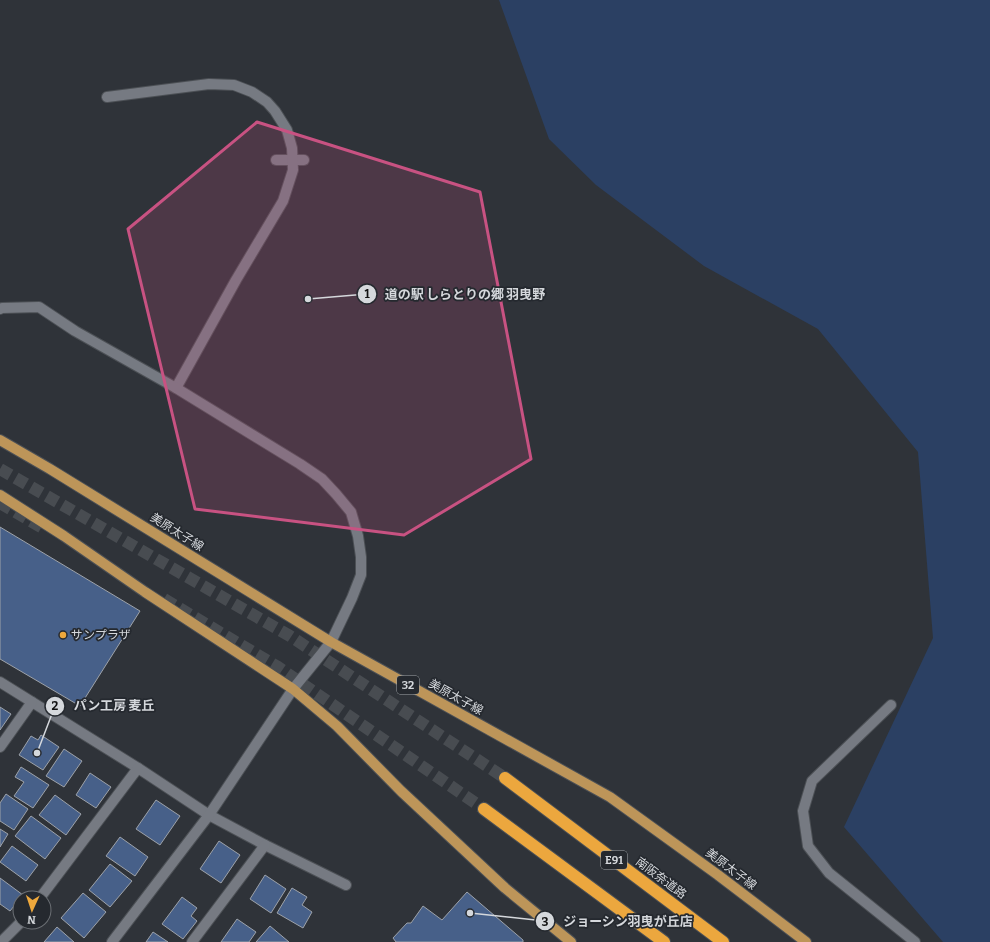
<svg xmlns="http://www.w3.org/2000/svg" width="990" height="942" viewBox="0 0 990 942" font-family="Bitter,'Noto Sans JP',serif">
<rect width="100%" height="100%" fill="#2f3339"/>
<!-- green -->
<path fill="#2b4063" d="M499 0H990V942H943L844 827 933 638 918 452 818 329 704 266 596 185 549 139Z"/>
<!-- building -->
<g fill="#476089" stroke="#9da2a9">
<path d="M0 527 140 611 80 706 0 659Z"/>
<path d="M0 707 11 714 0 730Z"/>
<path d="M41 735 59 747 43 770 19 755 31 736 38 740Z"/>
<path d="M64 749 82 761 64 787 46 776Z"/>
<path d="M21 767 49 785 33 808 14 796 24 782 15 777Z"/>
<path d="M90 773 111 787 96 808 76 795Z"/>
<path d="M6 794 28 809 14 830 0 821V803Z"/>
<path d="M55 795 81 814 66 835 39 815Z"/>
<path d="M156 800 180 816 160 845 136 829Z"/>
<path d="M31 816 61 838 45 859 15 836Z"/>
<path d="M0 829 8 834 0 847Z"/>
<path d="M120 837 148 857 135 876 106 856Z"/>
<path d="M219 841 240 855 221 883 200 869Z"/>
<path d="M12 846 38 865 26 881 0 862Z"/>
<path d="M110 864 132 881 110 907 89 890Z"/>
<path d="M265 875 286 889 271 913 250 899Z"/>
<path d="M0 878 23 895 10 911 0 904Z"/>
<path d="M292 888 307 897 302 905 312 912 303 928 277 913Z"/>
<path d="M467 892 523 940V942H396L393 938 407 923H411L423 906 442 920Z"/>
<path d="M83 893 106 912 84 938 61 918Z"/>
<path d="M182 897 197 908 191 916 197 921 183 939 162 924Z"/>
<path d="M237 919 256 932 249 942H221Z"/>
<path d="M270 926 289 942H256Z"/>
<path d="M57 927 74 942H44Z"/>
<path d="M153 932 168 942H146Z"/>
</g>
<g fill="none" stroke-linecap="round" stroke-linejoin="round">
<!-- highway-tunnel -->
<g stroke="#484c51" stroke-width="12" stroke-dasharray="12 6" stroke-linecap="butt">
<path d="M0 469 290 636 505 778"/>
<path d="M0 503 46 530"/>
<path d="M164 599 278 667 484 809"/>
</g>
<!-- street casing -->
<g stroke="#4c5055" stroke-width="12">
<g id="street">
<path d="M276 160H304"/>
<path d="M0 682 138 768 209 815 265 845 346 885"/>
<path d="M891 705 812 781 803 811 808 846 829 873 915 942"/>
<path d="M0 747 32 702"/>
<path d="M40 898 138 768"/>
<path d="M1 942 21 922"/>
<path d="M192 942 265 845"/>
</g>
</g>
<!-- secondary casing -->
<g stroke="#4c5055" stroke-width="12">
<g id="secondary">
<path d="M107 97 209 84 234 85 252 92 267 102 275 111 287 130 292 148 293 170 283 201 236 280 176 388"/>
<path d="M0 309 2 308 39 307 75 331 176 388 300 464 322 479 336 494 351 512 358 536 361 557V575L352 598 331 642 293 689 209 815 112 942"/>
</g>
</g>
<!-- primary casing -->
<g stroke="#4c5055" stroke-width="12">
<g id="primary">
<path d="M0 440 50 469 331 642 610 797 718 875 806 942"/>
<path d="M0 495 64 536 145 592 293 689 337 726 401 791 505 888 571 942"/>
</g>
</g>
<!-- highway casing -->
<g stroke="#4c5055" stroke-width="14">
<g id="highway">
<path d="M505 778 723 942"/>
<path d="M484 809 664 942"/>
</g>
</g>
<!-- street -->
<use href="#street" stroke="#767a82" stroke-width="10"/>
<!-- secondary -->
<use href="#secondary" stroke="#767a82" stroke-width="10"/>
<!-- primary -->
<use href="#primary" stroke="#bd9559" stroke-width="10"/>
<!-- highway -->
<use href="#highway" stroke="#eca73e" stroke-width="12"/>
</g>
<!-- marked area -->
<path fill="#c85282" fill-opacity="0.2" stroke="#c85282" stroke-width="3" stroke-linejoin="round" d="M257 122 480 192 531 459 404 535 195 509 128 229Z"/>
<!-- markers -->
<circle fill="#eea83c" stroke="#25292f" stroke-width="1.5" cx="63" cy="635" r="4"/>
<g text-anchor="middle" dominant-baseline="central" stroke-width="3.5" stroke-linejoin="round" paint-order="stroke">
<!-- shield labels -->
<g fill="#25292f" stroke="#a0a4a8" stroke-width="1">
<rect x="397" y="676" width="22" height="18" rx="3"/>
<rect x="601" y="851" width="26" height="18" rx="3"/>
</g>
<g font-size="11" font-weight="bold" fill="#d5d8dc">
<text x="408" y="685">32</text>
<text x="614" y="860">E91</text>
</g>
<!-- street labels -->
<g font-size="12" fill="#d5d8dc" stroke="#25292f">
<text transform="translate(177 532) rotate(32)">美原太子線</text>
<text transform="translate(456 697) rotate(29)">美原太子線</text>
<text transform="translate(731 869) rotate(37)">美原太子線</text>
<text transform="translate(661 878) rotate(37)">南阪奈道路</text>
</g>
<!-- poi labels -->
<g font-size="12" fill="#d5d8dc" stroke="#25292f" text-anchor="start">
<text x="71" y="635">サンプラザ</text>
</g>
</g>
<!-- callouts -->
<path fill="none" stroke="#d5d8dc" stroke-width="1.5" d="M308 299L367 294M37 753L55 706M470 913L545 921"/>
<g fill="#d5d8dc" stroke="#25292f" stroke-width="1.5">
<circle cx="308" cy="299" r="4"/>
<circle cx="37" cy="753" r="4"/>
<circle cx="470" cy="913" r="4"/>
<circle cx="367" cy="294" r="10"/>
<circle cx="55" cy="706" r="10"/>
<circle cx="545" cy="921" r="10"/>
</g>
<g font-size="12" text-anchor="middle" font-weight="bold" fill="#111">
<text x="367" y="298">1</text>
<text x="55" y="710">2</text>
<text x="545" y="926">3</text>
</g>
<g font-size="13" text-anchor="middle" font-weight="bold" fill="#d5d8dc" stroke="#25292f" stroke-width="3.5" stroke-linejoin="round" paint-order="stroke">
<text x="465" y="299">道の駅 しらとりの郷 羽曳野</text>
<text x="114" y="710">パン工房 麦丘</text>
<text x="628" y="926">ジョーシン羽曳が丘店</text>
</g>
<!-- north arrow -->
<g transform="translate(32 910) rotate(183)"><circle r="19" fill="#25292f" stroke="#6b6f74"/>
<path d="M0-3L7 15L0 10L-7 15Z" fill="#eea83c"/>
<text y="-6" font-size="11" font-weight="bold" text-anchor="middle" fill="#d5d8dc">N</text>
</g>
</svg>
